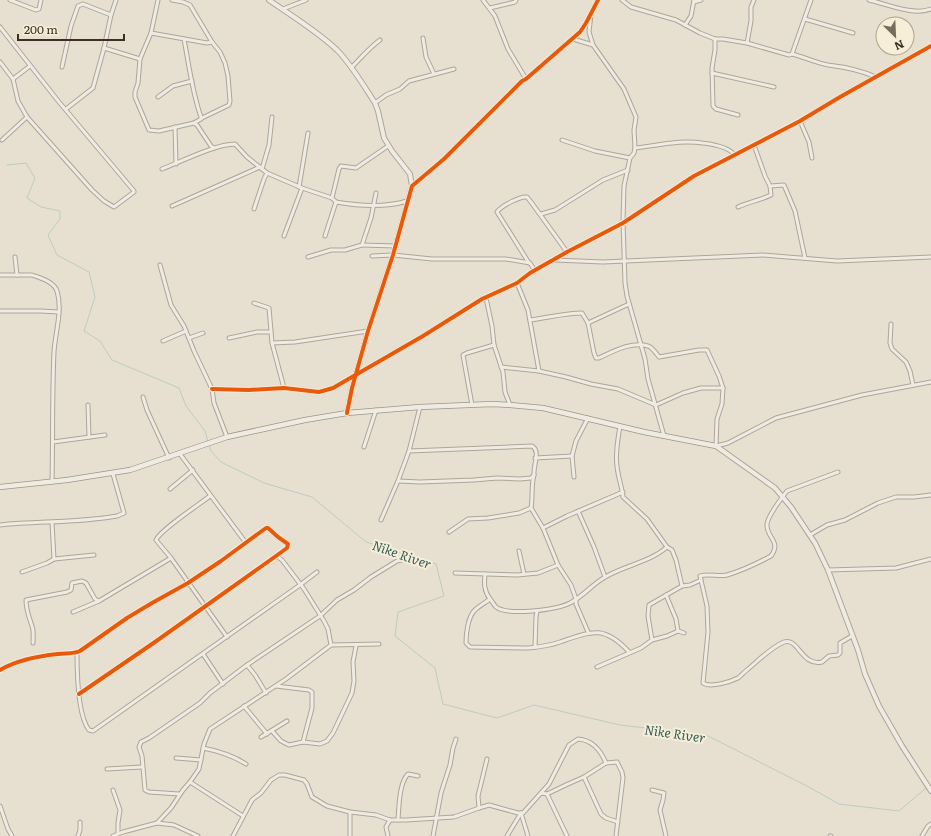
<svg xmlns="http://www.w3.org/2000/svg" width="931" height="836" viewBox="0 0 931 836" font-family="Literata,serif">
<rect width="100%" height="100%" fill="#e7e0d1"/>
<g fill="none" stroke-linecap="round" stroke-linejoin="round">
<!-- stream -->
<g stroke="#bcccc2" stroke-width="1">
<path d="M7 165 26 163 35 178 27 198 41 207 60 211V219L48 235 57 255 89 272 95 297 84 331 100 341 112 360 179 388 186 406 205 431 208 442"/>
<path d="M209 445 211 451 221 462 264 483 312 497 366 542 436 564 444 596 398 612 395 636 435 668 443 704 497 718 534 705 620 725 706 735 807 786 839 804 899 811 926 788"/>
</g>
<!-- minor casing -->
<g stroke="#ada599" stroke-width="5">
<g id="minor">
<path d="M10 0 36 10 39 9 41 0"/>
<path d="M158 0 151 33 140 59 138 83 135 92V97L149 130 159 131 194 123 197 125 211 146 214 148"/>
<path d="M172 0 183 2 190 5 212 42 220 52 225 63 228 76 230 101 229 105 202 118"/>
<path d="M483 0 495 16 508 49 526 79"/>
<path d="M622 0 631 7 676 20 700 33 715 39H723L747 43 789 55 792 54C804 57 816 63 828 65 845 67 860 70 876 77"/>
<path d="M869 0C887 4 913 16 931 9"/>
<path d="M694 2 701 0"/>
<path d="M490 8 515 2 516 0"/>
<path d="M283 9 306 0"/>
<path d="M591 14 589 32 593 45 624 89 636 117 634 130 635 148 634 153 630 158 624 186 623 221 625 283 627 296 645 359 648 379 664 436"/>
<path d="M805 19 853 33"/>
<path d="M685 25 691 16 694 0"/>
<path d="M0 27 59 102 134 191V192L114 207 104 201 92 190 27 117 18 101 13 79 0 62"/>
<path d="M151 33 207 43 212 42"/>
<path d="M423 38 426 57 434 74"/>
<path d="M184 39C189 65 192 92 201 117V119L194 123"/>
<path d="M573 39 593 45"/>
<path d="M715 39V50L712 68 713 106 716 109 738 115"/>
<path d="M747 43 751 21V7L754 0"/>
<path d="M104 48 140 59"/>
<path d="M792 54 811 0"/>
<path d="M62 67 71 26 78 6 83 4 111 15"/>
<path d="M351 68C361 58 369 48 380 40"/>
<path d="M712 73 774 87"/>
<path d="M13 79 30 66"/>
<path d="M158 97 173 86 192 81"/>
<path d="M375 103 386 95 400 89 409 81 454 69"/>
<path d="M66 109 93 88 104 48 111 15 116 0"/>
<path d="M800 121 809 142 812 158"/>
<path d="M175 127 176 164"/>
<path d="M2 140 27 117"/>
<path d="M562 140 595 151 630 158"/>
<path d="M754 145 765 176 770 186 784 185 795 211 805 258"/>
<path d="M635 148C647 147 659 144 672 143 688 141 724 142 735 155"/>
<path d="M162 169C180 162 216 144 235 144L247 157 267 173 302 188 332 198 336 202C359 206 384 208 407 201"/>
<path d="M262 169 269 145 272 117"/>
<path d="M412 186 444 159 522 81 526 79 580 32 586 23 598 0"/>
<path d="M299 187 308 133"/>
<path d="M332 198 339 169 341 166 356 168 388 146"/>
<path d="M172 206 260 167"/>
<path d="M738 207C749 202 761 200 771 195L770 186"/>
<path d="M254 209 264 179 267 173"/>
<path d="M541 214 555 210 603 180 628 170"/>
<path d="M284 236 302 188"/>
<path d="M325 236 336 202"/>
<path d="M362 245 395 246"/>
<path d="M372 256 393 255 432 259H506L530 263 535 271"/>
<path d="M15 257 17 275"/>
<path d="M308 257 331 250H345L362 245 371 218 376 193"/>
<path d="M555 260 603 262 763 255 837 261 931 257"/>
<path d="M529 263 497 212C501 206 520 196 527 197L531 202 567 252"/>
<path d="M160 265 171 305 184 326 194 351 212 389 214 403 227 437"/>
<path d="M0 275H32C41 278 54 282 57 291 63 310 55 333 54 352 52 395 53 439 52 482"/>
<path d="M517 283 528 310 539 371"/>
<path d="M486 298 492 326 494 345 503 372 505 392 510 405"/>
<path d="M254 303 269 308 272 343 284 388"/>
<path d="M0 311H40L59 312"/>
<path d="M530 320C548 318 564 313 582 313L588 323 594 353 596 358H599C614 351 632 341 648 346 652 347 656 353 659 357L699 350H707L719 376 723 388 722 404 717 419 716 446 728 443 776 418 862 395 931 382"/>
<path d="M588 323 629 304"/>
<path d="M891 324 890 343 892 349 906 362 910 371 913 385"/>
<path d="M189 338 203 333"/>
<path d="M229 338 257 332H271"/>
<path d="M163 341 186 331"/>
<path d="M272 343 295 342 368 331"/>
<path d="M501 367 539 371 566 377 591 384 618 389 656 405 683 393 701 388H723"/>
<path d="M212 389 249 390 284 388 319 392 333 388 423 336 482 299 517 283 530 273 567 252 623 223 694 176 800 121 840 97 931 46"/>
<path d="M143 397 147 410 169 458"/>
<path d="M88 405 89 437"/>
<path d="M472 405 463 355 467 353 494 345"/>
<path d="M620 426C618 439 615 453 617 466 618 477 622 487 623 497L647 519 667 547 672 550 676 560 682 586"/>
<path d="M53 442 105 435"/>
<path d="M364 447 376 410"/>
<path d="M180 454 246 543"/>
<path d="M535 458 572 456"/>
<path d="M838 472 787 491C782 497 768 516 767 524 766 538 782 541 771 556 758 563 741 571 727 575 719 577 708 573 700 576L707 606 708 632 703 683C710 688 730 682 738 678 741 676 744 672 747 670 759 660 770 648 784 642 798 637 802 667 822 662L829 656 838 655 840 653V643L852 636"/>
<path d="M534 475C531 485 533 497 531 508L543 528 558 565 571 585 576 599V604L588 632"/>
<path d="M574 477 572 456 576 441 588 418"/>
<path d="M398 481 420 482 474 480 497 478 520 479 531 478 534 475C533 465 541 451 532 446L409 451"/>
<path d="M170 489 193 470"/>
<path d="M210 496C200 504 160 530 156 540L171 558 227 637"/>
<path d="M578 511 594 547 605 577"/>
<path d="M381 520 398 481 409 451 420 407"/>
<path d="M52 523 54 559"/>
<path d="M0 525C39 521 78 523 117 516L124 513 113 474"/>
<path d="M543 528 567 516 623 492"/>
<path d="M449 532 468 519 488 518 519 513 531 508"/>
<path d="M810 535 827 525 845 520 878 503 896 497H914L931 495"/>
<path d="M519 551 524 574"/>
<path d="M828 570 896 568 931 559"/>
<path d="M22 572 47 563 54 559 94 555"/>
<path d="M455 573 517 575 538 573 558 565"/>
<path d="M485 574C484 584 484 591 490 599 492 601 494 605 496 607 508 616 556 610 570 603 584 596 593 583 607 576 626 565 650 562 667 547"/>
<path d="M666 595 676 619 678 631"/>
<path d="M490 599C485 603 479 606 474 611 468 618 466 633 466 643L470 647 527 648C538 647 550 646 560 642 592 631 604 625 629 652"/>
<path d="M73 612 99 601"/>
<path d="M652 640 648 616 649 605 682 586 690 585 701 580"/>
<path d="M33 643C33 638 34 631 32 626 29 617 26 610 26 600L67 592 71 590 72 583 82 581 86 583 95 599 99 601 171 558"/>
<path d="M331 645 379 644"/>
<path d="M535 647 536 617 537 611"/>
<path d="M77 653C77 671 78 716 89 730L93 731 300 585 317 572"/>
<path d="M203 654 223 684"/>
<path d="M247 665 255 675 266 693"/>
<path d="M597 667 641 648 652 640 667 636 678 631 684 633"/>
<path d="M0 670C17 660 39 656 58 654 66 653 74 654 80 651L127 618 152 603 188 583 221 561 266 528H268L278 537 288 544 287 548 276 556 155 642 79 694"/>
<path d="M276 686 309 690 312 692V708L303 742"/>
<path d="M244 706 267 734"/>
<path d="M272 731 281 741 289 745 303 742 320 744 327 741 333 733 352 693 354 681 353 662 356 646"/>
<path d="M261 737 287 721"/>
<path d="M203 748C219 751 232 755 246 764"/>
<path d="M176 758 201 760"/>
<path d="M107 769 142 767"/>
<path d="M584 777 601 814 606 818 618 822"/>
<path d="M190 782 199 769 204 744 210 729 286 679 331 645 328 629 324 621 304 589 282 560 276 556"/>
<path d="M113 790 120 810 118 823V833"/>
<path d="M652 790 664 793 663 800 660 810 666 836"/>
<path d="M541 793 547 794 568 784 584 777 606 763 617 762 622 772 623 778 616 836"/>
<path d="M179 794 149 792 145 790 142 756 139 747 141 742 149 738 200 703 210 693 247 665 320 616 337 600 354 590 371 577 397 561 411 558"/>
<path d="M547 794 567 836"/>
<path d="M0 806 8 829 12 836"/>
<path d="M479 808 478 796 487 759"/>
<path d="M350 812V836"/>
<path d="M521 813 528 836"/>
<path d="M398 820C399 807 399 783 408 774L418 776"/>
<path d="M157 823 171 808 183 790 190 782 243 816"/>
<path d="M78 836 80 830V822"/>
<path d="M113 836 123 832 157 823 174 825 198 836"/>
<path d="M233 836 252 800 261 793 271 780 279 775H285L304 780 307 784 312 797 327 806 350 812 376 815 390 820H406L454 817 479 808 489 805 518 813H523L549 784 569 745 578 739C592 740 601 751 606 763"/>
<path d="M388 836 386 827 390 820"/>
<path d="M433 836 441 793 450 765 453 748 456 739"/>
<path d="M507 836 521 813"/>
<path d="M830 836H831"/>
<path d="M922 836 928 826 931 824"/>
</g>
</g>
<!-- tertiary casing -->
<g stroke="#ada599" stroke-width="6">
<g id="tertiary">
<path d="M269 0C292 16 317 31 337 50 351 64 364 86 375 103L378 111 384 138 392 151 410 174 412 186 393 255 368 331 352 388 347 413"/>
<path d="M716 446 775 488 791 507 815 543 828 570 858 650 865 674 879 706 902 746 931 791"/>
</g>
</g>
<!-- secondary casing -->
<g stroke="#9c958a" stroke-width="6">
<path id="secondary" d="M0 487 67 480 130 470 227 437 305 420 347 413 420 407 493 404 510 405 543 408 644 432 716 446"/>
</g>
<!-- minor -->
<use href="#minor" stroke="#efebe3" stroke-width="3"/>
<!-- tertiary -->
<use href="#tertiary" stroke="#efebe3" stroke-width="4"/>
<!-- secondary -->
<use href="#secondary" stroke="#efebe3" stroke-width="4.5"/>
<!-- cycleway casing -->
<g stroke="#f7eed8" stroke-width="6">
<g id="cycleway">
<path d="M212 389 249 390 284 388 319 392 333 388 423 336 482 299 517 283 530 273 567 252 623 223 694 176 800 121 840 97 931 46"/>
<path d="M347 413 352 388 368 331 393 255 412 186 444 159 522 81 526 79 580 32 586 23 598 0"/>
<path d="M0 670C17 660 39 656 58 654 66 653 74 654 80 651L127 618 152 603 188 583 221 561 266 528H268L278 537 288 544 287 548 276 556 155 642 79 694"/>
</g>
</g>
<!-- cycleway -->
<use href="#cycleway" stroke="#e8590c" stroke-width="4"/>
</g>
<g text-anchor="middle" dominant-baseline="central" stroke-width="4" stroke-linejoin="round" paint-order="stroke">
<!-- water labels -->
<g font-size="13" font-style="italic" fill="#2f5d5a" stroke="#f7eed8">
<text transform="translate(402 554) rotate(19)">Nike River</text>
<text transform="translate(675 733) rotate(8)">Nike River</text>
</g>
</g>
<!-- north arrow -->
<g transform="translate(895 36) rotate(156)"><circle r="19" fill="#f7eed8" stroke="#ada18e"/>
<path d="M0-3L7 15L0 10L-7 15Z" fill="#786c5e"/>
<text y="-6" font-size="11" font-weight="bold" text-anchor="middle" fill="#3d2e20">N</text>
</g>
<!-- scale -->
<path d="M18 34v6h106v-6" fill="none" stroke="#3d2e20" stroke-width="2"/>
<text x="24" y="34" font-size="12" fill="#3d2e20" stroke="#f7eed8" stroke-width="3" paint-order="stroke">200 m</text>
</svg>
